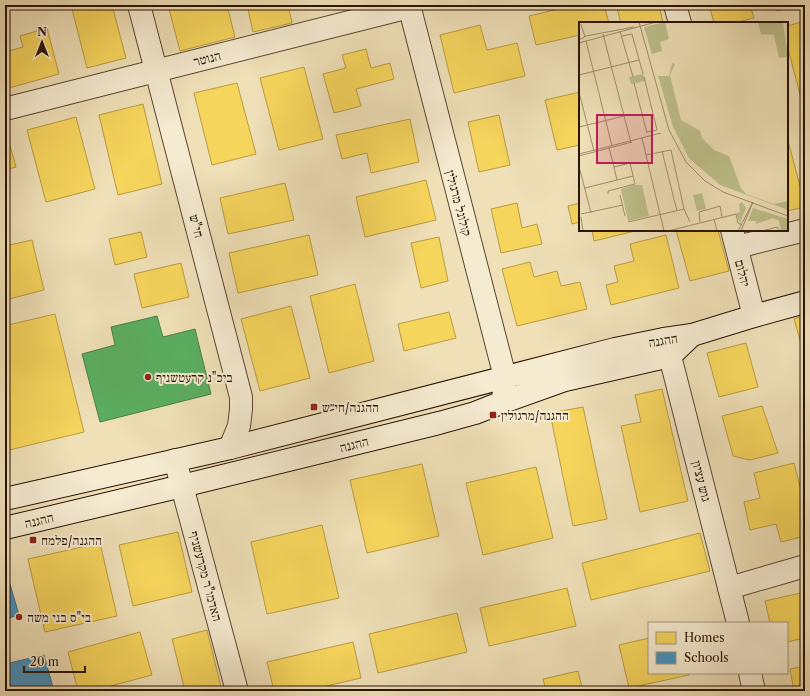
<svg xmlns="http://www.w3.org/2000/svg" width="810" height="696" viewBox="0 0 810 696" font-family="'Libre Caslon Text','Frank Ruhl Libre',serif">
<rect width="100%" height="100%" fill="#efe0b7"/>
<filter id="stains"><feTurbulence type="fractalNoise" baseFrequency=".005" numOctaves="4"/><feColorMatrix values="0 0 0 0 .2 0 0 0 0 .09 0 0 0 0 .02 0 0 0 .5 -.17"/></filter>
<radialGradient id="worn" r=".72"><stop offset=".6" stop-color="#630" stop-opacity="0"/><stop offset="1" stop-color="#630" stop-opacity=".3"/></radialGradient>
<!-- homes -->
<g fill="#f6d55c" stroke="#b99b42">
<path d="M71 5H112L126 58 87 68Z"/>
<path d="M168 5H227L235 37 180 51Z"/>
<path d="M247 5H288L292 23 253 32Z"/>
<path d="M313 5H339L314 10Z"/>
<path d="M575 5H604L609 23H580V35L536 45 529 16Z"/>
<path d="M616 5H659L663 23H621Z"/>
<path d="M709 5H750L754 18 733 23H714Z"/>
<path d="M775 5H801L777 11Z"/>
<path d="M805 21V113L787 45V26Z"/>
<path d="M480 25 487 50 517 43 525 76 454 93 440 35Z"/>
<path d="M47 28 59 74 9 88 5 73V52L23 47 20 36Z"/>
<path d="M366 49 371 68 390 63 394 79 356 89 361 106 334 113 323 74 346 68 342 55Z"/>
<path d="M304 67 323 139 279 150 260 78Z"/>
<path d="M237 83 256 154 212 165 194 93Z"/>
<path d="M580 92V145L557 150 545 100Z"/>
<path d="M143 104 162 184 118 195 99 115Z"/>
<path d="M499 115 510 165 479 172 468 122Z"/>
<path d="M76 117 95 189 46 202 27 130Z"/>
<path d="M410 119 419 162 371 173 367 153 342 159 336 135Z"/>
<path d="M7 135 16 167 5 170V136Z"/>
<path d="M787 137 805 205V207L787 211Z"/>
<path d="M426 180 436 220 365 237 356 197Z"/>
<path d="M285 183 294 220 228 234 220 198Z"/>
<path d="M517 203 522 228 537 224 542 244 501 253 491 209Z"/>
<path d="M580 203V222L572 224 568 206Z"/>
<path d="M592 230H635V231L594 241Z"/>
<path d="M676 230H718L729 271 690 281Z"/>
<path d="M141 232 147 257 115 265 109 239Z"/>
<path d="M309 235 318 275 238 293 229 253Z"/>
<path d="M666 235 679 288 611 305 606 285 618 282 614 266 634 261 630 244Z"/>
<path d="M439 237 448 281 421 288 411 243Z"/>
<path d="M32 240 44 290 5 300V246Z"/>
<path d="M530 262 534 277 557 271 561 286 580 282 587 309 517 326 502 269Z"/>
<path d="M181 263 189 297 142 308 134 274Z"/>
<path d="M355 284 374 361 329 373 310 296Z"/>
<path d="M291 306 310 378 260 391 241 319Z"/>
<path d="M5 311 8 325 55 314 84 432 5 451Z"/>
<path d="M449 312 456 338 404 351 398 324Z"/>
<path d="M805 315V357L794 319Z"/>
<path d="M746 343 758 387 719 397 707 353Z"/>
<path d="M662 389 688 501 640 512 621 426 641 422 635 395Z"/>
<path d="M762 406 778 453 750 460 733 456 722 416Z"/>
<path d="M583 407 607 519 573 526 550 413Z"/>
<path d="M794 463 805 507V536L781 542 776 524 750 530 744 502 760 498 754 473Z"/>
<path d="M422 464 439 536 367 553 350 480Z"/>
<path d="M536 467 553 538 483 555 466 483Z"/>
<path d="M322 525 339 598 267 614 251 542Z"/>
<path d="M178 532 192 592 133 606 119 545Z"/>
<path d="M700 533 710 571 591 600 582 563Z"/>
<path d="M100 543 117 616 45 632 28 559Z"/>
<path d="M567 588 576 626 489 646 480 608Z"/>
<path d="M805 592V638L787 642V623H770L765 601Z"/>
<path d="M457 613 467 652 378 673 369 634Z"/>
<path d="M207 630 222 691H185L172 639Z"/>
<path d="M140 632 152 675 92 691H78L68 652Z"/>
<path d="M649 638V673H688L689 675 629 688 619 645Z"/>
<path d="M353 642 361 678 305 691H274L267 662Z"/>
<path d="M805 666V691H794L790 669Z"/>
<path d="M578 671 583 691H546L543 679Z"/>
</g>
<!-- schools -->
<g fill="#4393c3" stroke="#3c6d8a">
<path d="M5 567 19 615 5 619Z"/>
<path d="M44 655 54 691H5V664Z"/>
</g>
<!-- public -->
<path fill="#5aae61" stroke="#4c8045" d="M157 316 163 337 195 329 211 394 100 422 82 354 115 345 111 327Z"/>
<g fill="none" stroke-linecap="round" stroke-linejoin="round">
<!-- street casing -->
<g stroke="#5b4631" stroke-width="24">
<g id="street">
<path d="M139 5 241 397V409L239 426 230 448"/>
<path d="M409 5 505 377 503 402"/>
<path d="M675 5 680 23"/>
<path d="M5 109 409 7"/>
<path d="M732 230 754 316"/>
<path d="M737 247 805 230"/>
<path d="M664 339 670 356 738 623"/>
<path d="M175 460 237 691"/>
<path d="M729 588 805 566"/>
<path d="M750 673 754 691"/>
</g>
</g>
<!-- secondary casing -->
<g stroke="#2a1304" stroke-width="24">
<g id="secondary">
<path d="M5 499 230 448 615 349 664 339 692 335 754 316 805 302"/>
<path d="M5 528 182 486 439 423 475 413 503 402 565 380 670 356 692 335"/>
</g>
</g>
<!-- street -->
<use href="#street" stroke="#f5ebd0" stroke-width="22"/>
<!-- secondary -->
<use href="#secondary" stroke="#f5ebd0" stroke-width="22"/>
</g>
<!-- markers -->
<g fill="#8f2418" stroke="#f5ebd0" stroke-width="1.5">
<circle cx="148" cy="377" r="4"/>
<rect x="310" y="403" width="8" height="8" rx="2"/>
<rect x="489" y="411" width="8" height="8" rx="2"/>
<rect x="29" y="536" width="8" height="8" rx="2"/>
<circle cx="19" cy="617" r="4"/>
</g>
<g text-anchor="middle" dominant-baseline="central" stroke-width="4" stroke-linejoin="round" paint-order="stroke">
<!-- street labels -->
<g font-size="13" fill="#2a1304" stroke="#f5ebd0">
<text transform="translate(207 58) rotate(-14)">הנוטר</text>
<text transform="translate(459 203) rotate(75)">קולונל מרגולין</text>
<text transform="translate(197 226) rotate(75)">חי"ש</text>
<text transform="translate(743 273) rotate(76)">יהלום</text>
<text transform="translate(663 340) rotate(-9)">ההגנה</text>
<text transform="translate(354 444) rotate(-14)">ההגנה</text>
<text transform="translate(702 481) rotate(76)">גוש עציון</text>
<text transform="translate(39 520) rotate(-13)">ההגנה</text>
<text transform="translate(206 576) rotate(75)">האדמו"ר מקרעשניף</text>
</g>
<!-- poi labels -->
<g font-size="13" fill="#2a1304" stroke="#f5ebd0" text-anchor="start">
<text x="156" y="377">ביכ"נ קרעטשניף</text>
<text x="322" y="407">ההגנה/חי״ש</text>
<text x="501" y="415">ההגנה/מרגולין</text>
<text x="41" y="540">ההגנה/פלמח</text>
<text x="27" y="617">בי"ס בני משה</text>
</g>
</g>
<!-- overview -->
<g transform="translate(579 22)">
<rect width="209" height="209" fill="#efe0b7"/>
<path d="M86 0 90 17 81 20 83 29 73 32 65 5ZM179 0H204L209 35 200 36 195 13 182 12ZM93 41 96 42 91 53 102 98 121 109 123 116 135 128 150 134 162 166 167 172 195 182 209 179V188L141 163 110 136 94 105 79 54H90ZM64 52 66 59 52 62 50 55ZM55 163H63L70 194 49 199 42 167ZM123 171 127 187 118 189 114 173ZM163 180 167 186 161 201 157 191 161 190 160 182ZM174 186 209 197V209H202L200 199 194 196 177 202V199H169Z" fill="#bec18b"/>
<path fill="none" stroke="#a08e6f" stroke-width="1" d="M60 0 90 108 107 140 126 159 144 170 209 194M2 2 6 15M41 9 54 55M24 12 52 121M43 14 53 12 64 52M0 18 7 14 55 5M7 19 33 124M0 21 77 0M0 53 60 38M65 55 78 108 68 110M55 61 68 111M0 70 15 129M0 105 45 94M63 116 85 209M30 125 38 158M83 129 98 189M0 132 82 111M67 133 92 128 105 187 111 200M0 134 53 120M1 148 12 191M6 166 54 154M29 172V169L56 162 51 141 35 145M41 173 46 194M2 192 44 183M2 195 4 209M135 197 138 209M49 200 105 187M121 200 120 190 138 185 141 184 143 195M89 209 157 192 159 201 163 203M159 209 174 180M162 209 174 180M183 209 198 205 200 209"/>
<path fill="#c2185b" fill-opacity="0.15" stroke="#c2185b" stroke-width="2" d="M18 93H73V141H18Z"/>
<rect width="209" height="209" fill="none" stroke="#2a1304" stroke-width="2"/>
</g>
<!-- margin -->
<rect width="810" height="696" fill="none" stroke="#efe0b7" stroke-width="20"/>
<rect x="6" y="6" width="798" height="684" fill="none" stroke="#2a1304" stroke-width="2"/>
<rect x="10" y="10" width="790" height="676" fill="none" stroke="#2a1304"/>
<!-- legend -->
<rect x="648" y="622" width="140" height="52" fill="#f5ebd0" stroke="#a4957e"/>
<rect x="656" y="632" width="20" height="12" fill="#f6d55c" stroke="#a4957e"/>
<text x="684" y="642" font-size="12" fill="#2a1304">Homes</text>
<rect x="656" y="652" width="20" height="12" fill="#4393c3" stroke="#a4957e"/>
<text x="684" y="662" font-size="12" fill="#2a1304">Schools</text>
<!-- north arrow -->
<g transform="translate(42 42)" stroke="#f5ebd0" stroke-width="3" paint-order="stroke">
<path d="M0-3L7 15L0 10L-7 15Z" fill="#2a1304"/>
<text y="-6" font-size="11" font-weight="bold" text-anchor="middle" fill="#2a1304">N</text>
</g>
<!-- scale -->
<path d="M24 666v6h61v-6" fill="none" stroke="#2a1304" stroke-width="2"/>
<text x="30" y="666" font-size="12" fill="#2a1304" stroke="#f5ebd0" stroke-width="3" paint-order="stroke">20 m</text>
<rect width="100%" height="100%" filter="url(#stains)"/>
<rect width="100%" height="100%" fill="url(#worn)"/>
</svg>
